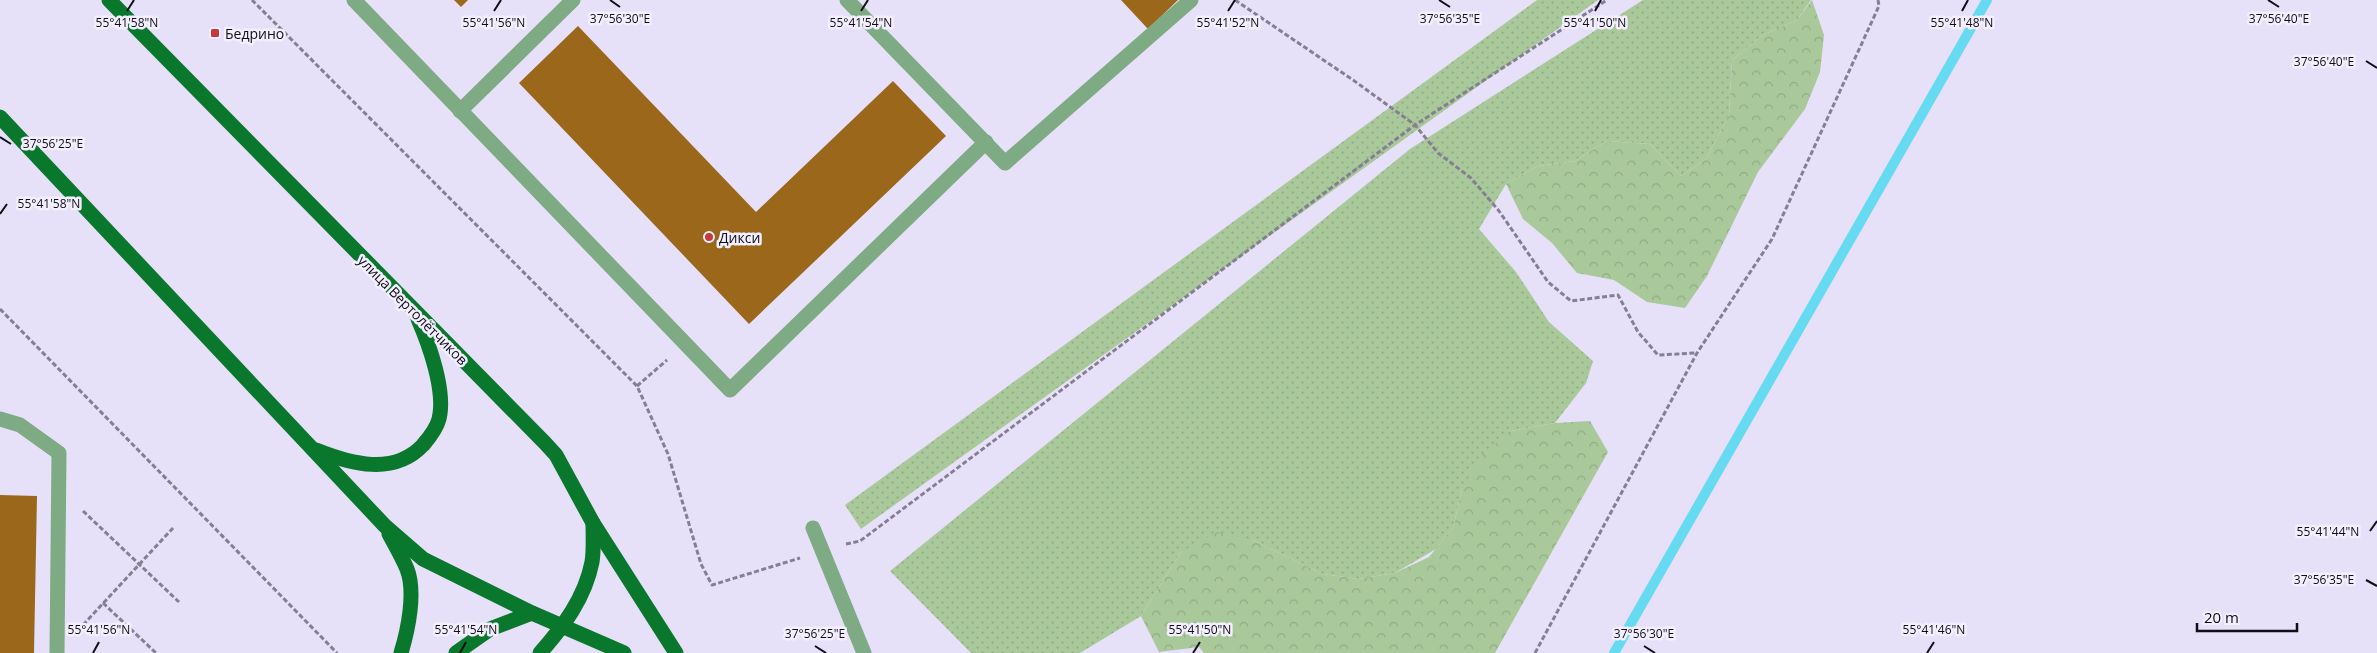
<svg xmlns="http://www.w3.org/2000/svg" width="2377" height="653" viewBox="0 0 2377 653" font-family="'Open Sans',sans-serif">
<defs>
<pattern id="grass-dots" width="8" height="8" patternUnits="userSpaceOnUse" patternTransform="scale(1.25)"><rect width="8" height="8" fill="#aac99b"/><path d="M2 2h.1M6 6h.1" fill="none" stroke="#91ab85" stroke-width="1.8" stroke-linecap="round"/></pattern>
<pattern id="forest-crowns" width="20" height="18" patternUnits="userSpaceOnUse" patternTransform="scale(1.25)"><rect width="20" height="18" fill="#aac99b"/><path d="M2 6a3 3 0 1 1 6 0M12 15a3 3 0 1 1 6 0" fill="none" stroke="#91ab85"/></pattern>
</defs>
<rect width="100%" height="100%" fill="#e6e0f9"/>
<!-- grass -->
<g fill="url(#grass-dots)">
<path d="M1537 0H1598L861 529 845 505Z"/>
<path d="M1643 0H1811L1797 20 1763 35 1732 60 1729 115 1706 159 1681 176 1650 144 1606 141 1575 161 1538 166 1506 184 1479 229 1516 272 1549 322 1593 361 1586 383 1555 423 1510 431 1462 489 1453 528 1436 549 1395 573 1359 579 1323 574 1252 540 1181 552 1141 616 1080 653H971L890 571 1410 149Z"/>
</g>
<!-- forest -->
<g fill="url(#forest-crowns)">
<path d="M1812 0 1824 35 1820 72 1805 109 1758 172 1707 276 1685 308 1647 302 1614 280 1577 273 1552 243 1523 219 1506 184 1538 166 1575 161 1606 141 1650 144 1681 176 1706 159 1729 115 1732 60 1763 35 1797 20Z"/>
<path d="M1590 421 1608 452 1495 653H1204L1199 647 1159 652 1141 616 1181 552 1217 532 1252 540 1323 574 1359 579 1395 573 1429 557 1453 528 1462 489 1481 455 1510 431 1555 423Z"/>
</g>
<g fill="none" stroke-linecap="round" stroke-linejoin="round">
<!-- stream -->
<path stroke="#65daf0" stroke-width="10" d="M1614 653 1987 0"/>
</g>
<!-- building -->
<g fill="#9b671a">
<path d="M454 0H468L461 7Z"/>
<path d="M1121 0H1178L1148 29Z"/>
<path d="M578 26 756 212 893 81 946 136 749 324 519 83Z"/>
<path d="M0 495 37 496 34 653H0Z"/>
</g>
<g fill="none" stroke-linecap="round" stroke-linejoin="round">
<!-- path -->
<g stroke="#848091" stroke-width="3" stroke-dasharray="5 2.5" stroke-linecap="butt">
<path d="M252 0 637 386 668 454 701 564 712 585 800 558"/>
<path d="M1235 0 1353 80 1415 125 1438 153 1471 178 1499 211 1548 282 1571 301 1618 295 1638 332 1658 355 1696 353"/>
<path d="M0 309 337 653"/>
<path d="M637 386 667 360"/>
<path d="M83 511 179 602"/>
<path d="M846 544 860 541 1415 125 1607 0"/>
<path d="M103 603 156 653"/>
<path d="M83 625 173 528"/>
<path d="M1535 653 1697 353 1772 239 1879 6 1878 0"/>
</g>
<!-- minor -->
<g stroke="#7eab83" stroke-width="15">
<path d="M354 0 730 390 986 142"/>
<path d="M847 0 1005 163 1191 0"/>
<path d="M460 111 573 0"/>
<path d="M0 419 20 425 59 453 57 653"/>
<path d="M813 528 864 653"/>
</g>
<!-- major -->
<g stroke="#09782d" stroke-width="15">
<path d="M109 0 545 443 556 455 593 523 676 653"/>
<path d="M0 117 385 526 423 559 532 613 624 653"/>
<path d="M316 450C351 464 394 476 423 445 429 438 437 427 439 419 446 391 429 344 418 319"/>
<path d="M389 534C395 545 402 557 407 569 416 592 408 630 401 653"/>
<path d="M456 653 490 629 532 613"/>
<path d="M540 653C563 627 585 598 592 562 594 550 593 536 593 523"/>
</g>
</g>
<!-- ticks -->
<path fill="none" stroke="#100e16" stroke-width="2" d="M610 0 620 7M1439 0 1450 7M2268 0 2279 7M127 11 134 0M494 11 501 0M861 11 868 0M1228 11 1235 0M1595 11 1601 0M1962 11 1968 0M2366 61 2377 68M0 137 11 144M0 214 7 204M2370 531 2377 521M2366 580 2377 586M815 646 826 653M1644 646 1655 653M93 653 99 642M460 653 466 642M1193 653 1200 642M1927 653 1934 642"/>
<!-- markers -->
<g fill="#c7383c" stroke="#f3effe" stroke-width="2">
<rect x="210" y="28" width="10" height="10" rx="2.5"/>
<circle cx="709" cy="237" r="5"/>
</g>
<g text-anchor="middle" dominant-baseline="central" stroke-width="5" stroke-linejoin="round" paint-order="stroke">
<!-- poi labels -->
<g font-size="14" fill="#100e16" stroke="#f3effe" text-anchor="start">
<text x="225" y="33">Бедрино</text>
<text x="719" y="237">Дикси</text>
</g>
<!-- street labels -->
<g font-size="14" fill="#100e16" stroke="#f3effe">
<text transform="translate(413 310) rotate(45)">улица Вертолётчиков</text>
</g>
</g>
<g font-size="12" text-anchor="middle" fill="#100e16" stroke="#f3effe" stroke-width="5" stroke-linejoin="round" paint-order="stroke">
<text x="1450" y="23">37°56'35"E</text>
<text x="620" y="23">37°56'30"E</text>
<text x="2279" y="23">37°56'40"E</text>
<text x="127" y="27">55°41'58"N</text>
<text x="494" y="27">55°41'56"N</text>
<text x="861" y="27">55°41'54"N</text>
<text x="1228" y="27">55°41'52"N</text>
<text x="1595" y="27">55°41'50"N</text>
<text x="1962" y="27">55°41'48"N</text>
<text x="2324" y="66">37°56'40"E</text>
<text x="53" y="148">37°56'25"E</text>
<text x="49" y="208">55°41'58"N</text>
<text x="2328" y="536">55°41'44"N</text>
<text x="2324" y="584">37°56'35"E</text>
<text x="99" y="634">55°41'56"N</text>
<text x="466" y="634">55°41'54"N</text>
<text x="1200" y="634">55°41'50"N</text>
<text x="1934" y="634">55°41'46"N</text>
<text x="815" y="638">37°56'25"E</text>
<text x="1644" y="638">37°56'30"E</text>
</g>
<!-- scale -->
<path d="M2197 623v8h100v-8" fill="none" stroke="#100e16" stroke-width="2.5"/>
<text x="2204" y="623" font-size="15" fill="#100e16" stroke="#f3effe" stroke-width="4" paint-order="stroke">20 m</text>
</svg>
